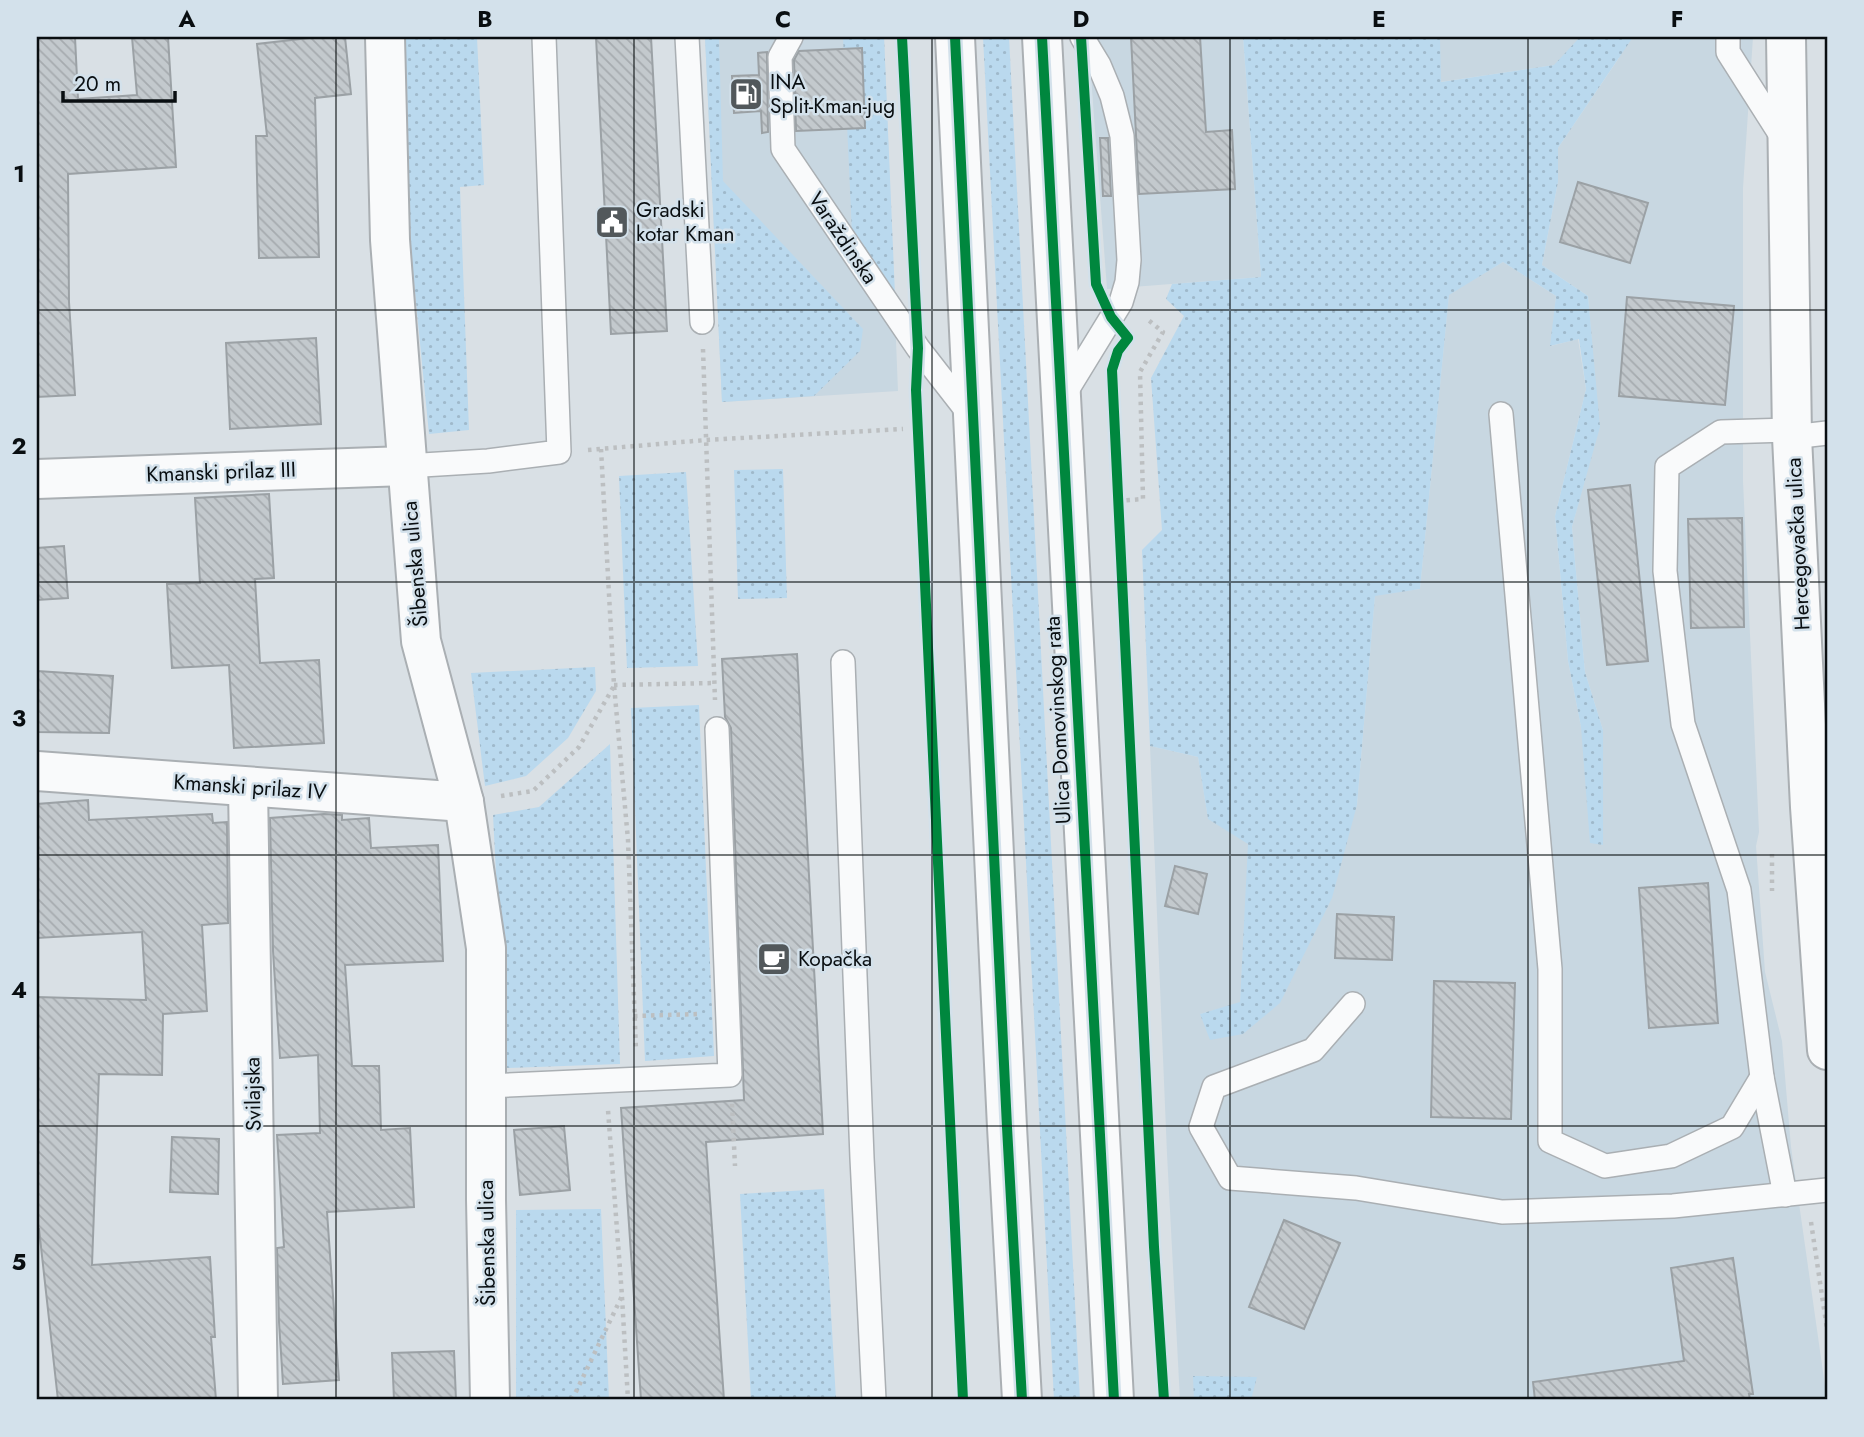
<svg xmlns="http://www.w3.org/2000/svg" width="1864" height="1437" viewBox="0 0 1864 1437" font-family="Jost,sans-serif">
<defs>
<pattern id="grass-dots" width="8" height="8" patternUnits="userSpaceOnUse" patternTransform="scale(1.75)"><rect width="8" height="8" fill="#bad9ee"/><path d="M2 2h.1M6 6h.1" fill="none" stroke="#9fb9cb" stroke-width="1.8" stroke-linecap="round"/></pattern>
<pattern id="building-back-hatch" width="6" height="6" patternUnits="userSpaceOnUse" patternTransform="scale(1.75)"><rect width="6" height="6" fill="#c3c9cd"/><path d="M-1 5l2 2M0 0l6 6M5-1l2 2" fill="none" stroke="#a6abaf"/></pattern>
</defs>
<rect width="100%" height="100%" fill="#d9e0e5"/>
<!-- built -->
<g fill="#c8d7e1">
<path d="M705 37H884L898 391 722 402Z"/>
<path d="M1088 37H1243L1261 277 1107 289Z"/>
<path d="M1440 37H1753L1743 188V481L1759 832 1756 846 1765 972 1782 1041 1791 1147 1827 1400H1180L1167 1154 1150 746 1198 757 1208 818 1249 844 1240 1003 1200 1014 1243 1034 1357 805 1375 595 1420 589 1449 294 1503 262 1556 296 1551 346 1578 339 1586 389 1555 516 1568 661 1581 727 1603 730 1585 672 1572 527 1599 427 1588 296 1542 265 1558 182V148L1619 58 1554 65 1440 82Z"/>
</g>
<!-- grass -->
<g fill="url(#grass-dots)">
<path d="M404 37H477L484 185 460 187 469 430 429 434 411 252Z"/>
<path d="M705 37H719L723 181 863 329 860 351 814 396 722 402Z"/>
<path d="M843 37H884L895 295 852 233Z"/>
<path d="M983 37H1009L1080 1400H1054Z"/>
<path d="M1243 37H1440L1441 82 1554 65 1580 37H1633L1558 148V182L1542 265 1588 296 1600 427 1572 527 1585 672 1603 730V845L1590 843 1581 727 1568 661 1555 516 1586 389 1579 339 1550 346 1556 296 1503 262 1449 295 1420 589 1375 596 1357 805 1332 898 1280 1003 1243 1034 1210 1040 1200 1014 1240 1002 1248 844 1208 819 1198 757 1150 746 1142 550 1162 530 1151 378 1184 316 1166 299 1172 284 1261 277Z"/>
<path d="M783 469 787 598 738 599 734 470Z"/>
<path d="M686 472 698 666 627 668 619 476Z"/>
<path d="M595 667 596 691 568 738 526 776 485 786 471 673Z"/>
<path d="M699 705 714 1056 645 1061 631 708Z"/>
<path d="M610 744 620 1064 506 1068 493 815 539 807Z"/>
<path d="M824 1189 836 1400H751L740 1194Z"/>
<path d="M601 1209 609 1400H516V1210Z"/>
<path d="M1193 1376 1257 1377 1251 1400H1194Z"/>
</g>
<!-- building -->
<g fill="url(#building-back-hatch)" stroke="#9ba1a5" stroke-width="2">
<path d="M37 37H75L78 99 137 95 132 37H168L176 167 68 174 69 302 75 395 37 397Z"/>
<path d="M318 37H345L351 94 315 98 319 257 259 258 256 136H267L257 44Z"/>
<path d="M596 37H651L667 331 611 334Z"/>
<path d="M1131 37H1200L1206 132 1232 130 1235 189 1139 194Z"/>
<path d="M862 48 865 128 796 131 794 60 799 51Z"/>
<path d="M767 52 768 132 762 133 761 111 734 113 732 76 759 75 758 53Z"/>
<path d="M1100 138H1108L1111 196H1103Z"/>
<path d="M1578 182 1648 203 1630 263 1560 242Z"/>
<path d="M1627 297 1734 306 1725 405 1619 396Z"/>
<path d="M316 338 321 424 230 429 226 343Z"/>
<path d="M1630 485 1648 661 1607 665 1588 490Z"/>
<path d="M269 494 274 578 255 579 260 663 319 660 324 743 234 748 229 665 172 668 167 584 200 583 195 498Z"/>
<path d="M1742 518 1744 627 1691 628 1688 519Z"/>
<path d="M64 546 68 598 37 600V548Z"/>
<path d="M797 654 823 1134 706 1142 724 1400H641L621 1108 744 1100 731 728 725 717 722 659Z"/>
<path d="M37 671 113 676 109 733 37 732Z"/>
<path d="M88 800 89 820 212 814 213 823 227 822 228 923 202 925 207 1011 163 1014 162 1075 99 1074 92 1265 210 1257 215 1337H211L216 1400H58L39 1229H37V997L146 1000 142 932 37 938V804Z"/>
<path d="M324 814 342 815V820L369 818 371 848 438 845 443 961 345 965 352 1066H379L381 1130 410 1128 414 1207 327 1212 339 1380 283 1384 279 1322 277 1248 284 1247 277 1135 320 1133 318 1055 280 1058 273 951 270 818Z"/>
<path d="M1175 866 1207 874 1198 914 1165 906Z"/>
<path d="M1708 883 1718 1023 1649 1028 1639 888Z"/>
<path d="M1337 914 1394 917 1392 960 1335 958Z"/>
<path d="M1434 981 1515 983 1511 1119 1431 1117Z"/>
<path d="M564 1126 570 1190 520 1195 514 1130Z"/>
<path d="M172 1137 219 1139 218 1194 170 1192Z"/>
<path d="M1284 1220 1340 1243 1304 1329 1249 1307Z"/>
<path d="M1733 1258 1753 1394H1749L1750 1400H1535L1533 1382 1684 1361 1671 1268Z"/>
<path d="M454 1351 456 1400H394L392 1353Z"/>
</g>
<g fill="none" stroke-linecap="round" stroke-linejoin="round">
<!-- service casing -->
<g stroke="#aaafb3" stroke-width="26">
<g id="service">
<path d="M687 37 702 322"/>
<path d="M791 37 780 57 783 149 918 348 971 416"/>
<path d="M1728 37V52L1784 140"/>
<path d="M1064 395 1121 302 1127 282 1129 260 1122 136 1112 96 1099 65 1082 37"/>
<path d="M1501 414 1550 969V1141L1605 1166 1671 1156 1732 1127 1762 1077"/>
<path d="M1792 437 1827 433"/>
<path d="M406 466 488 461 559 452 544 37"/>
<path d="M843 662 862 1158 874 1400"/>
<path d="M1353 1004 1313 1050 1214 1087 1201 1127 1230 1178 1356 1188 1502 1212 1673 1206 1827 1190"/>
<path d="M487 1086 730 1075 717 729"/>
<path d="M1785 1195 1762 1077 1739 890 1683 724 1665 571 1667 467 1721 432 1793 430"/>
</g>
</g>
<!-- minor casing -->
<g stroke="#aaafb3" stroke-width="42">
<g id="minor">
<path d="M385 37 390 240 421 641 464 802 486 948V1200L490 1400"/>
<path d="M1786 37 1792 437 1810 807 1827 1050"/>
<path d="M37 479 406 466"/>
<path d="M37 771 464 802"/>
<path d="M248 787 258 1400"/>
</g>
</g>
<!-- secondary casing -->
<g stroke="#aaafb3" stroke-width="42">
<g id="secondary">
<path d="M955 37 1007 1127 1022 1400"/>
<path d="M1042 37 1114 1400"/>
</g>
</g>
<!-- path -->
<g stroke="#bcbfc1" stroke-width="4.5" stroke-dasharray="3.5 5" stroke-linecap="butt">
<path d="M902 37 914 284"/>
<path d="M703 349 715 700"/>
<path d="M1113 377 1154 1247 1164 1400"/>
<path d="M916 398C934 732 945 1066 963 1400"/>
<path d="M601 449 614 685 628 840 636 1051"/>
<path d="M588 450 706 440 903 429"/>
<path d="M1118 501 1143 499 1140 372 1163 332 1147 319"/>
<path d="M614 685 715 683"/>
<path d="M501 796 533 791 579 747 614 686"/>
<path d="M1772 854V891"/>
<path d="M634 1016 699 1014"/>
<path d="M732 1104 735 1166"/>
<path d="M1811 1222 1827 1329"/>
<path d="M622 1297 628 1400"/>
<path d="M572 1400 622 1296 608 1110"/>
</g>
<!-- service -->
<use href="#service" stroke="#f9fafb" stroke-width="23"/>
<!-- minor -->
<use href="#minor" stroke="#f9fafb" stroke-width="38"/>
<!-- secondary -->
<use href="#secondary" stroke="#f9fafb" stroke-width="38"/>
<!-- cycleway casing -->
<g stroke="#d3e1eb" stroke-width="15">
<g id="cycleway">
<path d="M902 37 918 348 916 390C934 727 945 1064 963 1400"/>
<path d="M955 37 1007 1127 1022 1400"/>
<path d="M1042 37 1114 1400"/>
<path d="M1081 37 1096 284 1111 317 1128 338 1118 351 1112 370 1154 1247 1164 1400"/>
</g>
</g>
<!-- cycleway -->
<use href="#cycleway" stroke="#00873e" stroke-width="10"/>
</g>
<!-- grid -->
<path fill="none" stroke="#090e11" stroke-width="2" stroke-opacity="0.55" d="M336 37V1400M634 37V1400M932 37V1400M1230 37V1400M1528 37V1400M37 310H1827M37 582H1827M37 855H1827M37 1126H1827"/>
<!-- icons -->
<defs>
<g id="fuel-square" transform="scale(1.75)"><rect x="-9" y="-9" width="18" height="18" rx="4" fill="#52585b" stroke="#d3e1eb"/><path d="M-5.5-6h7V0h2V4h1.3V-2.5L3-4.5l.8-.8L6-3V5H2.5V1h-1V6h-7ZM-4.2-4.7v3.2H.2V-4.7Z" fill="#fff"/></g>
<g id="civic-square" transform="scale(1.75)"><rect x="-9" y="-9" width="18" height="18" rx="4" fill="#52585b" stroke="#d3e1eb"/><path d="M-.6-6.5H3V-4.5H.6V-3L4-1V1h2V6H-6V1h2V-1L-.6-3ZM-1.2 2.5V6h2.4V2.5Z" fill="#fff"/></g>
<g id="cafe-square" transform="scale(1.75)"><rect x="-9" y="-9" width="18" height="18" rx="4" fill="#52585b" stroke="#d3e1eb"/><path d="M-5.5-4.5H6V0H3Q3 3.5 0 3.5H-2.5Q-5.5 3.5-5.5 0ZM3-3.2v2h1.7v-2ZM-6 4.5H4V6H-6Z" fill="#fff"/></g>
</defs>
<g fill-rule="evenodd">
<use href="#fuel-square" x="746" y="94"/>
<use href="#civic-square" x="612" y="222"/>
<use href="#cafe-square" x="774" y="959"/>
</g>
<g text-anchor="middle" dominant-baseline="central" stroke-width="5" stroke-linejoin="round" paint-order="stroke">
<!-- poi labels -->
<g font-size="21" fill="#090e11" stroke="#d3e1eb" text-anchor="start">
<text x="770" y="82">INA<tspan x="770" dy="24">Split-Kman-jug</tspan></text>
<text x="636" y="210">Gradski<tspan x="636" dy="24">kotar Kman</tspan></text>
<text x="798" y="959">Kopačka</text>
</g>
<!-- street labels -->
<g font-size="21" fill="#090e11" stroke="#d3e1eb">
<text transform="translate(843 238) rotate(56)">Varaždinska</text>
<text transform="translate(221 472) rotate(-2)">Kmanski prilaz III</text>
<text transform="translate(1798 544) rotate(-93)">Hercegovačka ulica</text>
<text transform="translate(415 564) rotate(-95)">Šibenska ulica</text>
<text transform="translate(1058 720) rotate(-93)">Ulica Domovinskog rata</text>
<text transform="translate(250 787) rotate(4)">Kmanski prilaz IV</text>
<text transform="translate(253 1094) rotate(-91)">Svilajska</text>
<text transform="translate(487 1243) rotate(-91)">Šibenska ulica</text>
</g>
</g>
<!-- border -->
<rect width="1864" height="1437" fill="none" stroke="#d3e1eb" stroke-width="77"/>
<!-- scale -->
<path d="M63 91v10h112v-10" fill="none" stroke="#090e11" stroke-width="3.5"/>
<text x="74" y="91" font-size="21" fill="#090e11" stroke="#d3e1eb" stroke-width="5" paint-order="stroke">20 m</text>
<rect x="38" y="38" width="1788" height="1360" fill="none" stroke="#090e11" stroke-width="2.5"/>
<g font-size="23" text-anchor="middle" font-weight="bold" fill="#090e11">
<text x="187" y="27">A</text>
<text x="485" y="27">B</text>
<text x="783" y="27">C</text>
<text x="1081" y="27">D</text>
<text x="1379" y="27">E</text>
<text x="1677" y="27">F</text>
<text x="19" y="182">1</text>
<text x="19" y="454">2</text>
<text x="19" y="726">3</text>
<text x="19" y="998">4</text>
<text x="19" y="1270">5</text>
</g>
</svg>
